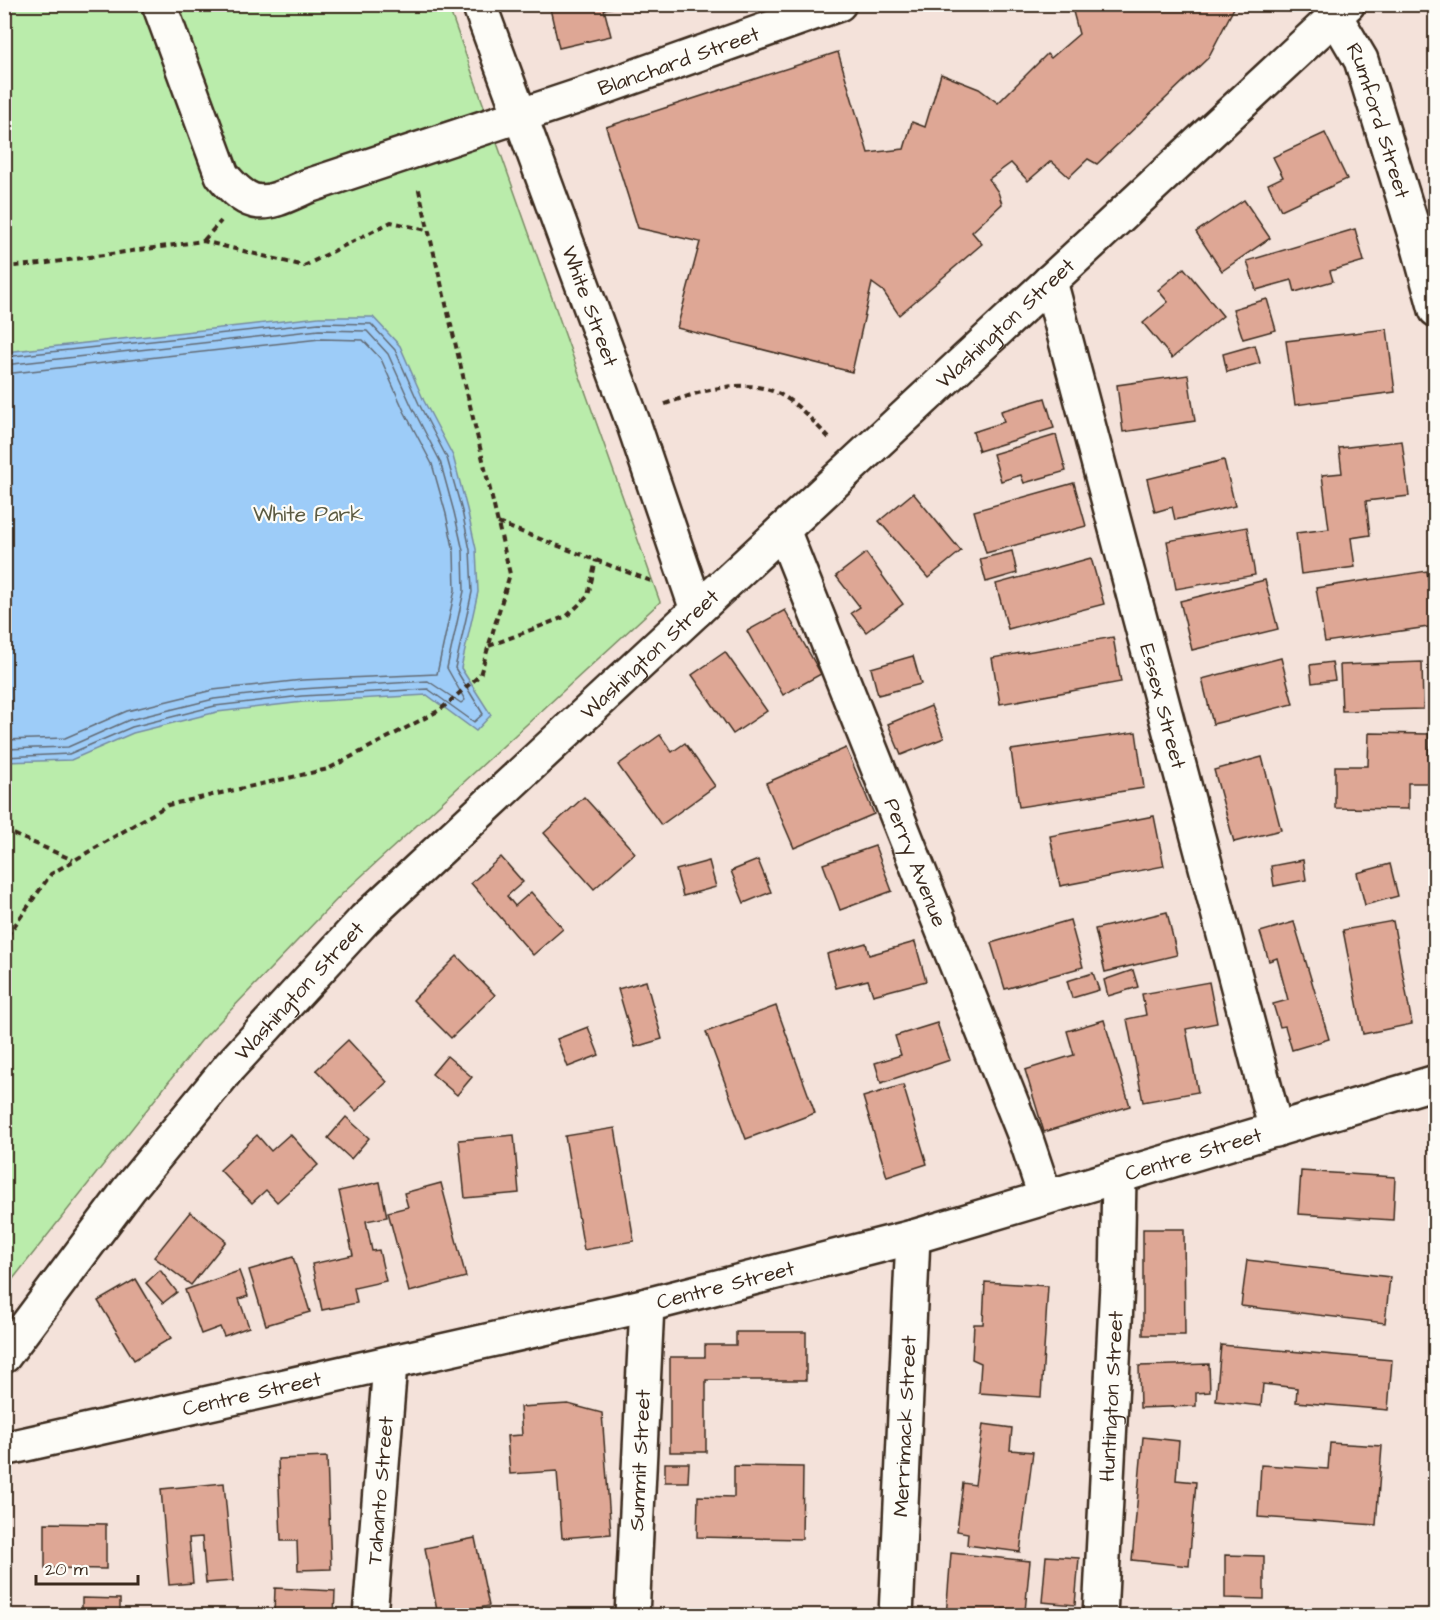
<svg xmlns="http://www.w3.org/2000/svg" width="1440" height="1620" viewBox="0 0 1440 1620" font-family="'Architects Daughter',sans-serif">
<rect width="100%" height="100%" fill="#f4e2da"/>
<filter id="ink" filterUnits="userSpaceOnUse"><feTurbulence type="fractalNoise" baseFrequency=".0167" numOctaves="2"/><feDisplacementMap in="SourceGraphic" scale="12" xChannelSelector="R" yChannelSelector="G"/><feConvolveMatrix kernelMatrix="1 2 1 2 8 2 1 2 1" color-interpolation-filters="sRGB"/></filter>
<g filter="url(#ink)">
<!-- green -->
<path fill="#baecab" stroke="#7a8b64" stroke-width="1.5" d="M5 5H448L660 602 342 894 201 1041 5 1289Z"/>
<!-- water -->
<path fill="#9dccf8" stroke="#768ba1" stroke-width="1.5" d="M319 317H373L400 346 424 401 453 456 467 509 476 549 478 592 461 668 491 715 476 731 427 695 303 702 217 712 133 733 71 760 5 762V352Z"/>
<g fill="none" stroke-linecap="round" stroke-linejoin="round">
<!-- shore -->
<g stroke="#626b75" stroke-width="1.5">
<path d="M4 357 319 323 371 324 395 350 419 404 447 458 462 511 470 550 472 592 455 668 483 714 474 722 428 689 302 696 215 706 132 727 69 754 4 757"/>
<path d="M4 365 319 330 367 331 388 354 412 407 440 461 454 512 463 551 464 591 447 668 465 700 461 703 428 681 301 689 214 699 129 720 68 747 4 749"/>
<path d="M4 374 320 339 363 340 381 359 404 411 432 464 446 514 454 552 455 590 437 674 302 680 213 690 127 711 65 738 4 740"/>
</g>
</g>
<!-- building -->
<g fill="#dea795" stroke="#3b2a1e" stroke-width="1.5">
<path d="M549 4H625L626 5 604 9 611 36 559 48Z"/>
<path d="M1071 4H1236L1208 58 1097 164 1088 159 1069 177 1051 161 1028 181 1011 163 989 179 998 192 1002 204 972 232 982 244 899 315 883 291 872 283 852 372 677 328 700 242 638 228 606 127 838 52 868 153 904 149 912 122 925 127 941 74 979 89 998 103 1047 54 1051 58 1079 34Z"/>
<path d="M1436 31V60L1430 32Z"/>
<path d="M1325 133 1347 179 1281 210 1268 184 1283 177 1273 157Z"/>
<path d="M1244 200 1270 238 1222 271 1196 232Z"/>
<path d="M1355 229 1364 261 1330 271 1333 281 1295 292 1292 280 1256 290 1247 261Z"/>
<path d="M1184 268 1223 316 1172 358 1143 323 1168 302 1158 290Z"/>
<path d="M1267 299 1276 330 1243 339 1233 309Z"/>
<path d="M1387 329 1395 392 1295 405 1286 341Z"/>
<path d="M1255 345 1260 363 1227 372 1223 354Z"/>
<path d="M1188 375 1195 421 1123 432 1117 385Z"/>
<path d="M1045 398 1054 428 979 451 973 432 1004 422 1001 411Z"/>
<path d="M1056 435 1066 471 1024 483 1021 475 1001 481 993 454Z"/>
<path d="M1402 441 1409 496 1366 501 1370 535 1351 538 1355 567 1301 574 1296 533 1329 529 1322 475 1342 473 1339 448Z"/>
<path d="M1224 460 1235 506 1175 520 1172 507 1155 512 1147 479Z"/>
<path d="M1074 483 1086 526 986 553 974 511Z"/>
<path d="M913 493 961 551 928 578 879 521Z"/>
<path d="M1247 527 1255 575 1176 589 1167 541Z"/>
<path d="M1012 551 1017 573 986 582 980 559Z"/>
<path d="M866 553 903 604 866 632 851 613 860 607 836 576Z"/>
<path d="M1091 558 1104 604 1008 629 996 584Z"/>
<path d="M1427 571 1435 626 1325 642 1316 588Z"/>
<path d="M1265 580 1278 629 1192 650 1180 601Z"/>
<path d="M785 610 821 674 783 695 747 631Z"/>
<path d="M1113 637 1121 682 1000 704 992 658Z"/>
<path d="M725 652 767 711 733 734 692 675Z"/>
<path d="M913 656 921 684 878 695 871 668Z"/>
<path d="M1281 658 1293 704 1213 724 1202 679Z"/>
<path d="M1332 662 1335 680 1312 683 1310 665Z"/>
<path d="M1422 662 1423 709 1342 711 1340 665Z"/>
<path d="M931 706 944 738 901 755 888 724Z"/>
<path d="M1136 732 1144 788 1019 807 1011 750Z"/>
<path d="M1369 733 1429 734V783H1408V809L1335 808V766H1368Z"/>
<path d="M660 735 672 752 685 743 715 786 661 825 618 765Z"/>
<path d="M846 748 874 814 794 848 766 783Z"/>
<path d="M1262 757 1281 830 1234 842 1214 770Z"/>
<path d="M584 797 635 853 594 889 544 833Z"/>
<path d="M1154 816 1164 866 1060 886 1050 836Z"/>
<path d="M875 846 892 891 840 910 823 864Z"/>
<path d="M501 857 523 882 507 896 515 906 531 892 563 929 533 955 471 883Z"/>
<path d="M758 860 771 892 744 903 731 871Z"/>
<path d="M1303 860 1306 880 1274 886 1271 866Z"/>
<path d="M709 861 716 887 683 896 676 870Z"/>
<path d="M1390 864 1398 896 1365 905 1357 873Z"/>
<path d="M1167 912 1177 955 1105 972 1095 929Z"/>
<path d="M1070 920 1083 967 1005 989 991 943Z"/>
<path d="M1393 921 1412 1024 1363 1034 1343 930Z"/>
<path d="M1294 922 1329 1039 1292 1050 1285 1026 1280 1027 1273 1004 1288 1000 1277 958 1269 961 1260 932Z"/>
<path d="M915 942 926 981 873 995 868 980 836 988 827 954 866 943 869 955Z"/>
<path d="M457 956 495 995 451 1038 413 1000Z"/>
<path d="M1133 970 1138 987 1108 996 1104 980Z"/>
<path d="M1093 973 1099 990 1072 998 1067 981Z"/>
<path d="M646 981 662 1039 635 1047 618 989Z"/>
<path d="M1209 982 1217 1023 1186 1029 1198 1092 1143 1102 1127 1019 1146 1015 1142 994Z"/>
<path d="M776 1006 815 1113 746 1139 706 1032Z"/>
<path d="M1104 1020 1130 1106 1044 1132 1025 1070 1074 1055 1067 1031Z"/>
<path d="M937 1023 950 1060 881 1083 875 1063 901 1055 895 1036Z"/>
<path d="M588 1027 599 1055 568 1067 557 1039Z"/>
<path d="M348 1040 387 1082 356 1111 316 1070Z"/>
<path d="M447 1056 472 1077 457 1095 432 1074Z"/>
<path d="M903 1085 927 1164 887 1177 863 1097Z"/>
<path d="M346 1117 369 1138 351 1159 328 1138Z"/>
<path d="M615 1128 634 1241 584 1250 565 1136Z"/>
<path d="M290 1134 318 1165 277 1202 266 1190 252 1203 220 1170 257 1135 271 1151Z"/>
<path d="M514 1135 519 1193 465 1198 459 1140Z"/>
<path d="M1301 1171 1395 1177 1393 1220 1298 1214Z"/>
<path d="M380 1182 387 1217 366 1221 372 1251 379 1250 386 1281 354 1288 357 1303 322 1310 312 1264 353 1255 339 1191Z"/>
<path d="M441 1183 466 1277 409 1292 388 1212 408 1207 404 1193Z"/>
<path d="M190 1212 226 1241 191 1285 154 1257Z"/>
<path d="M1143 1229H1184L1185 1335H1143Z"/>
<path d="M293 1257 310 1312 266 1325 249 1270Z"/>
<path d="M1247 1260 1390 1277 1385 1323 1241 1306Z"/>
<path d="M160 1270 177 1292 163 1303 146 1283Z"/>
<path d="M239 1271 248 1296 239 1299 249 1327 224 1336 220 1327 201 1334 185 1290Z"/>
<path d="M136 1279 171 1338 134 1360 98 1301Z"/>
<path d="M985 1282 1048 1286 1041 1397 979 1393 981 1363 972 1359 974 1324H983Z"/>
<path d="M736 1332H806V1380H706V1452H670V1357H705V1345H736Z"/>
<path d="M1221 1345 1392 1360 1388 1410 1296 1402 1297 1388 1263 1384 1261 1406 1216 1401Z"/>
<path d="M1209 1364 1210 1392 1196 1393V1406L1140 1408 1139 1366Z"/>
<path d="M568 1404 602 1413 611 1534 562 1538 557 1471 510 1474 507 1436 522 1435 520 1407Z"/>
<path d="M983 1424 1012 1428 1010 1450 1033 1452 1020 1552 967 1545 968 1533 957 1531 963 1483 975 1485Z"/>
<path d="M1143 1437 1179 1441 1176 1480 1196 1482 1189 1566 1132 1560Z"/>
<path d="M1330 1443 1382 1446 1376 1525 1258 1517 1261 1465 1328 1469Z"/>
<path d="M327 1457 331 1569 298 1570 297 1541H281L278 1459Z"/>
<path d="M665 1463H689L688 1482H665Z"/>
<path d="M734 1466 803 1467 802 1539 697 1537 698 1496 734 1497Z"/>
<path d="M224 1483 233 1581 206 1583 202 1537 189 1538 193 1583 169 1585 161 1489Z"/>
<path d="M45 1523 106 1524V1569L45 1568Z"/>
<path d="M475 1538 489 1606 438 1616 425 1548Z"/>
<path d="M951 1553 1030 1561 1025 1611 1003 1609V1616H946Z"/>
<path d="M1225 1555 1264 1556V1599L1225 1598Z"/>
<path d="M1046 1556 1079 1558 1075 1605 1042 1602Z"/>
<path d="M275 1588 335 1591 334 1616H274Z"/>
<path d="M82 1598 120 1599V1616H82Z"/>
</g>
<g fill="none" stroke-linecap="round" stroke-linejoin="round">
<!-- minor casing -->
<g stroke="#3b2a1e" stroke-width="38">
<g id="minor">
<path id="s1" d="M159 4 222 175C254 214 267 204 308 186L588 93 839 4"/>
<path id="s2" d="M479 4 634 425 697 610"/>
<path id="s3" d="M1328 4 1361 60 1419 248 1436 310"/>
<path id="s4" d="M1050 281 1276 1130"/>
<path id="s5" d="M783 530 1026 1139 1045 1196"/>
<path id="s6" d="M4 1356 129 1189 230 1066 365 919 1348 4"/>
<path id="s7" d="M4 1449 647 1305 913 1237 1436 1082"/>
<path id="s8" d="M370 1616 390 1364"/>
<path id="s9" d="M632 1616 647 1305"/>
<path id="s10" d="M896 1616 913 1237"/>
<path id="s11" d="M1100 1616 1117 1284 1119 1177"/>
</g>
</g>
<!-- path -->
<g stroke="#3b2a1e" stroke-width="4" stroke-dasharray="6 4.5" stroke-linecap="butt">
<path d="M204 240 221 221"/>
<path d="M4 267 40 264 203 241 304 266 391 222 427 230"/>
<path d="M665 404C701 391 747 375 783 396 802 407 817 426 832 441"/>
<path d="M498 523 651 581"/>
<path d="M489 646 567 616 588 596 596 560"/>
<path d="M4 830 73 860"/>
<path d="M4 929 10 932"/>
<path d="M4 946 10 932 51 874 168 805 328 769 440 710 480 675 510 574 418 186"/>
</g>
<!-- minor -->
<use href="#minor" stroke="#fdfcf7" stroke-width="33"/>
</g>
</g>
<g text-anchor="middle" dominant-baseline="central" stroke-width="4.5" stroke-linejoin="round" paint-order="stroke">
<!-- street labels -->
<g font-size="21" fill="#3b2a1e" stroke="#fdfcf7">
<text stroke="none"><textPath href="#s1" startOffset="672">Blanchard Street</textPath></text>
<text stroke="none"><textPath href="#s3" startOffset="128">Rumford Street</textPath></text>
<text stroke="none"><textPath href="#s2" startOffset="322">White Street</textPath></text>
<text stroke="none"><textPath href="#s6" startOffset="1442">Washington Street</textPath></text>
<text stroke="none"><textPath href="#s6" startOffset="956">Washington Street</textPath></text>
<text stroke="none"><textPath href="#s4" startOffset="440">Essex Street</textPath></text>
<text stroke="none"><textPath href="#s5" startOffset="358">Perry Avenue</textPath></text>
<text stroke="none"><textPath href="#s6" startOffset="470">Washington Street</textPath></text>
<text stroke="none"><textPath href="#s7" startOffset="1226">Centre Street</textPath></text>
<text stroke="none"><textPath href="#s7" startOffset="740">Centre Street</textPath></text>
<text stroke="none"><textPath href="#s7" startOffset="254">Centre Street</textPath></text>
<text stroke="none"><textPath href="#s11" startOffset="220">Huntington Street</textPath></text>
<text stroke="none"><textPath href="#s10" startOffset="190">Merrimack Street</textPath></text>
<text stroke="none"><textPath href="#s9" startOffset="156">Summit Street</textPath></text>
<text stroke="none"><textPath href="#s8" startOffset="126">Tahanto Street</textPath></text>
</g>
<!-- park labels -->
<g font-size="21" fill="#5b5a41" stroke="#fdfcf7">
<text x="308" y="514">White Park</text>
</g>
</g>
<!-- margin -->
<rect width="1440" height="1620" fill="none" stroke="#fdfcf7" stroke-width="24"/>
<rect x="12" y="12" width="1416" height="1596" fill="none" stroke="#3b2a1e" stroke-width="2" filter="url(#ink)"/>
<!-- scale -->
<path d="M36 1575v9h102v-9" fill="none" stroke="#3b2a1e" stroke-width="3"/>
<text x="45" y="1575" font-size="18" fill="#3b2a1e" stroke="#fdfcf7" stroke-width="4.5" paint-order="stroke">20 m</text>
</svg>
